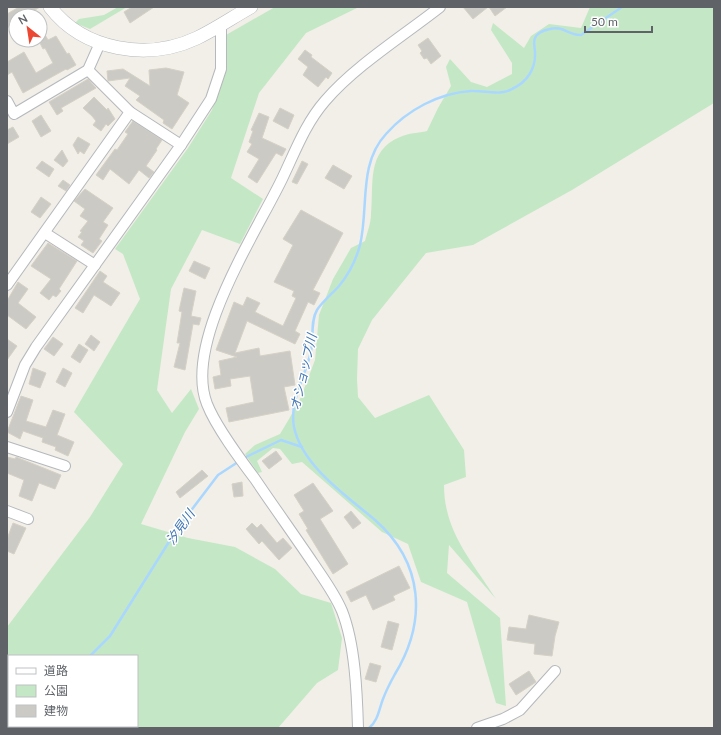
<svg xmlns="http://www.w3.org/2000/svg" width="721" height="735" viewBox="0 0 721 735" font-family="Lato,'Noto Sans JP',sans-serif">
<rect width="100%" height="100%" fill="#f1efe8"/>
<!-- green -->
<g fill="#c4e8c5" fill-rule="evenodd">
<path d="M118 7H127L90 29 75 23 79 19 104 15Z"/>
<path d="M275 7H359L306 33 259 93 231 178 263 199 240 244 202 230 171 289 157 390 172 413 191 389 199 409 185 432 141 524 188 538 235 547 275 569 301 594 331 603 342 638 338 670 317 683 278 728H7V627L90 517 123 464 74 412 140 299 123 254 115 249 188 148 212 110 224 71 226 35ZM9 656H137V726H9Z"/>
<path d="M590 7H714V103L572 190 473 245 426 253 372 320 358 349 357 379 358 397 375 418 429 395 464 450 466 477 444 485C444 532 472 561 496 599L449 545 447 573 500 618 506 706 496 703 467 602 421 582 408 544 382 532 302 462 292 464 280 449 273 448 257 461 262 472 258 473 245 454 255 445 280 434 289 419 301 397 315 360 319 315 333 279 351 248 365 241C367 233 371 223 371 214 374 184 366 151 400 137 408 133 419 133 427 131L438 108 451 86 446 67 450 59 471 82 487 87 512 74V63L491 30 493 23 524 48 531 36 549 24 581 28Z"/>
</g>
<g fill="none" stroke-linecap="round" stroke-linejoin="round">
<!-- stream -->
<g stroke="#aad7ff" stroke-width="2.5">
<path d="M242 459 281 440 302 447"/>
<path d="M90 656 110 636 177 529 218 475 238 462"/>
<path d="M14 728 16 726"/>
<path d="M369 728C378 721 379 709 383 699 386 691 390 683 395 674 427 621 424 563 375 520 347 496 302 466 294 427 289 400 306 376 311 351 314 338 310 322 317 310 323 301 332 294 339 286 349 274 356 260 360 245 369 208 358 164 386 134 407 110 439 93 471 91 484 90 500 96 512 89 527 82 536 69 535 52 535 48 533 43 535 38 537 33 545 30 550 29 562 25 570 36 581 35L622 7"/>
</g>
</g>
<!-- building -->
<g fill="#cccac5" stroke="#d6d1c6">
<path d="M19 7H40L25 16H16V23L7 28V14Z"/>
<path d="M132 7H154L130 23 124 12Z"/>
<path d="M463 7H488L473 19Z"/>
<path d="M489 7H507L495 16Z"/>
<path d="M40 26 48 40 56 36 67 54 69 53 76 65 67 70 66 69 23 93 12 72 7 75V62L24 52 36 73 53 63 45 48 43 49 40 43Z"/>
<path d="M428 38 441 56 431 64 427 58 424 59 420 53 422 51 418 45Z"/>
<path d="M305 50 312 55 311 57 332 73 328 79 326 77 318 87 303 75 308 67 298 59Z"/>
<path d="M166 68 184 72 177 95 189 103 172 129 163 123 164 120 136 100 140 96 125 86 130 78 108 81 107 71 123 69 150 86 149 70Z"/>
<path d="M88 79 96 88 61 108 63 111 57 115 49 102Z"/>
<path d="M94 97 107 110 108 108 115 119 108 126 106 124 101 131 93 125 96 121 92 116 83 108Z"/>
<path d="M280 108 294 115 288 129 273 121Z"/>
<path d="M259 113 269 117 262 138 286 149 282 156 276 153 257 183 248 177 259 159 247 152 252 144 249 142 253 131 251 130Z"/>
<path d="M41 115 51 131 41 137 32 121Z"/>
<path d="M133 121 162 140 156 149 157 150 146 166 154 172 149 178 139 170 129 184 110 169 103 180 96 175 115 149 117 150 128 134 125 132Z"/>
<path d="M13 127 19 137 7 144V130Z"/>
<path d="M78 137 90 144 84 154 80 151 78 154 73 145Z"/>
<path d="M62 150 68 161 63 167 54 160Z"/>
<path d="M42 161 54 169 49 177 36 168Z"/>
<path d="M302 161 308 164 297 184 292 182Z"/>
<path d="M333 165 352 176 344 189 325 178Z"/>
<path d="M63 180 70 185 66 191 58 186Z"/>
<path d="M85 189 113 208 103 222 108 225 99 239 102 241 93 253 81 245 84 241 78 237 82 232 80 231 88 221 80 216 85 209 74 201Z"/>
<path d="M41 197 51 204 40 218 31 212Z"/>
<path d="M301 210 343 233 313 290 320 293 314 305 308 302 295 331 300 334 295 344 247 321 235 353 259 348 260 356 290 351 295 385 284 387 289 410 229 422 226 408 254 402 250 376 230 379 231 386 215 389 213 377 221 375 219 361 237 357 216 350 234 302 243 306 247 297 260 303 255 312 283 326 296 298 292 296 294 291 274 282 293 245 283 239Z"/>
<path d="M48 243 77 261 59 289 61 291 56 297 53 295 49 300 40 293 51 279 31 266Z"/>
<path d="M194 261 210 268 205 279 189 271Z"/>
<path d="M100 271 107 276 103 282 120 293 111 306 94 295 83 313 75 308Z"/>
<path d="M18 282 28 289 18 303 36 317 26 329 7 315V301Z"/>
<path d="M184 288 196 291 191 316 201 318 199 325 193 324 185 370 174 367 180 343H177L182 312 179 311Z"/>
<path d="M91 335 100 342 94 351 85 344Z"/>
<path d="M53 337 63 344 54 356 44 349Z"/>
<path d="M7 339 17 346 7 360Z"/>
<path d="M79 344 88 350 80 363 71 357Z"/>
<path d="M33 368 46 373 40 388 29 384Z"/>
<path d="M63 368 72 373 65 387 56 382Z"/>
<path d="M21 396 33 400 26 421 46 427 53 410 65 414 57 435 74 442 68 456 55 450 56 447 42 442 43 438 23 431 20 439 7 432Z"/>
<path d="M276 451 282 459 269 469 262 461Z"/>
<path d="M7 457 15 459 16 457 61 475 55 489 39 483 32 501 19 496 24 480 7 473Z"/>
<path d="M202 470 208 476 180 498 176 492Z"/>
<path d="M242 482 243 496 234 497 232 484Z"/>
<path d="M313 483 333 511 320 519 348 564 333 574 306 530 308 529 299 514 304 511 294 495Z"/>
<path d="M351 511 361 523 353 529 344 517Z"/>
<path d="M13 523 26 528 14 554 7 551V539Z"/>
<path d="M252 523 257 528 261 524 277 543 283 538 292 548 279 560 262 541 259 544 246 529Z"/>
<path d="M399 566 410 588 393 596 395 600 373 610 366 595 351 602 346 592Z"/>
<path d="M529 615 559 622 555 636 552 656 534 654 535 644 507 640 509 627 526 629Z"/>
<path d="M388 621 399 624 392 650 381 647Z"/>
<path d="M370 663 381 666 376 682 365 679Z"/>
<path d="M529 671 536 682 516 695 509 684Z"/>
</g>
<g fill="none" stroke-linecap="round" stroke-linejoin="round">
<!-- minor casing -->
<g stroke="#b5b8bc" stroke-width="12">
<g id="minor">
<path d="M88 70 130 112 181 145"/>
<path d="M7 101 14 114 88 70 100 43"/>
<path d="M45 233 95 265"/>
<path d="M7 285 130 112"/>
<path d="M7 412 25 365 36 347 181 145 211 99 221 69V24"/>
<path d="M7 447 65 466"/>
<path d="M7 511 28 519"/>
<path d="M358 728C357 692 355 644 342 611 335 594 323 578 313 563 294 535 274 507 255 479 240 459 216 427 207 404 183 343 256 233 282 179 295 152 305 124 325 101 355 66 403 36 440 7"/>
<path d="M477 728 503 719 520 710 555 671"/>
</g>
</g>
<!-- tertiary casing -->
<g stroke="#b5b8bc" stroke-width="14">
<path id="tertiary" d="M50 7C84 51 148 61 197 38 216 29 233 17 251 7"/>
</g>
<!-- minor -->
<use href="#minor" stroke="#fff" stroke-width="10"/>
<!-- tertiary -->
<use href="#tertiary" stroke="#fff" stroke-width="13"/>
</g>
<g text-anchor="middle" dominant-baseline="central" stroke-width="3" stroke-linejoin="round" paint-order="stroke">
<!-- water labels -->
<g font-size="13" font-style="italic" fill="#4277b4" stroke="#fff">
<text transform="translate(303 372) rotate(-77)">オショップ川</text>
<text transform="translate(180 527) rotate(-55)">汐見川</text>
</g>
</g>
<!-- border -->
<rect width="721" height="735" fill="none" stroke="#5f6368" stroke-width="16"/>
<!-- legend -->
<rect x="8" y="655" width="130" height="72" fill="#ffffff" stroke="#bfc1c3"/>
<rect x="16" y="668" width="20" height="6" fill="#ffffff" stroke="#bfc1c3"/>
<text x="44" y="675" font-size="12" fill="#5f6368">道路</text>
<rect x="16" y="685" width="20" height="12" fill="#c4e8c5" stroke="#bfc1c3"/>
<text x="44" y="695" font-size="12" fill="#5f6368">公園</text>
<rect x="16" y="705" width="20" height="12" fill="#cccac5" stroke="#bfc1c3"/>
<text x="44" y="715" font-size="12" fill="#5f6368">建物</text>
<!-- north arrow -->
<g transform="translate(28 28) rotate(330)"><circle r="19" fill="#ffffff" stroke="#bfc1c3"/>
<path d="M0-3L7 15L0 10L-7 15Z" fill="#ec4733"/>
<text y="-6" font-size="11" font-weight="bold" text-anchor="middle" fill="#5f6368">N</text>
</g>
<!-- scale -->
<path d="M585 26v6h67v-6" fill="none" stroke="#5f6368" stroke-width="2"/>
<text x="591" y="26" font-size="12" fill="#5f6368" stroke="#ffffff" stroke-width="3" paint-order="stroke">50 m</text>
</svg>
